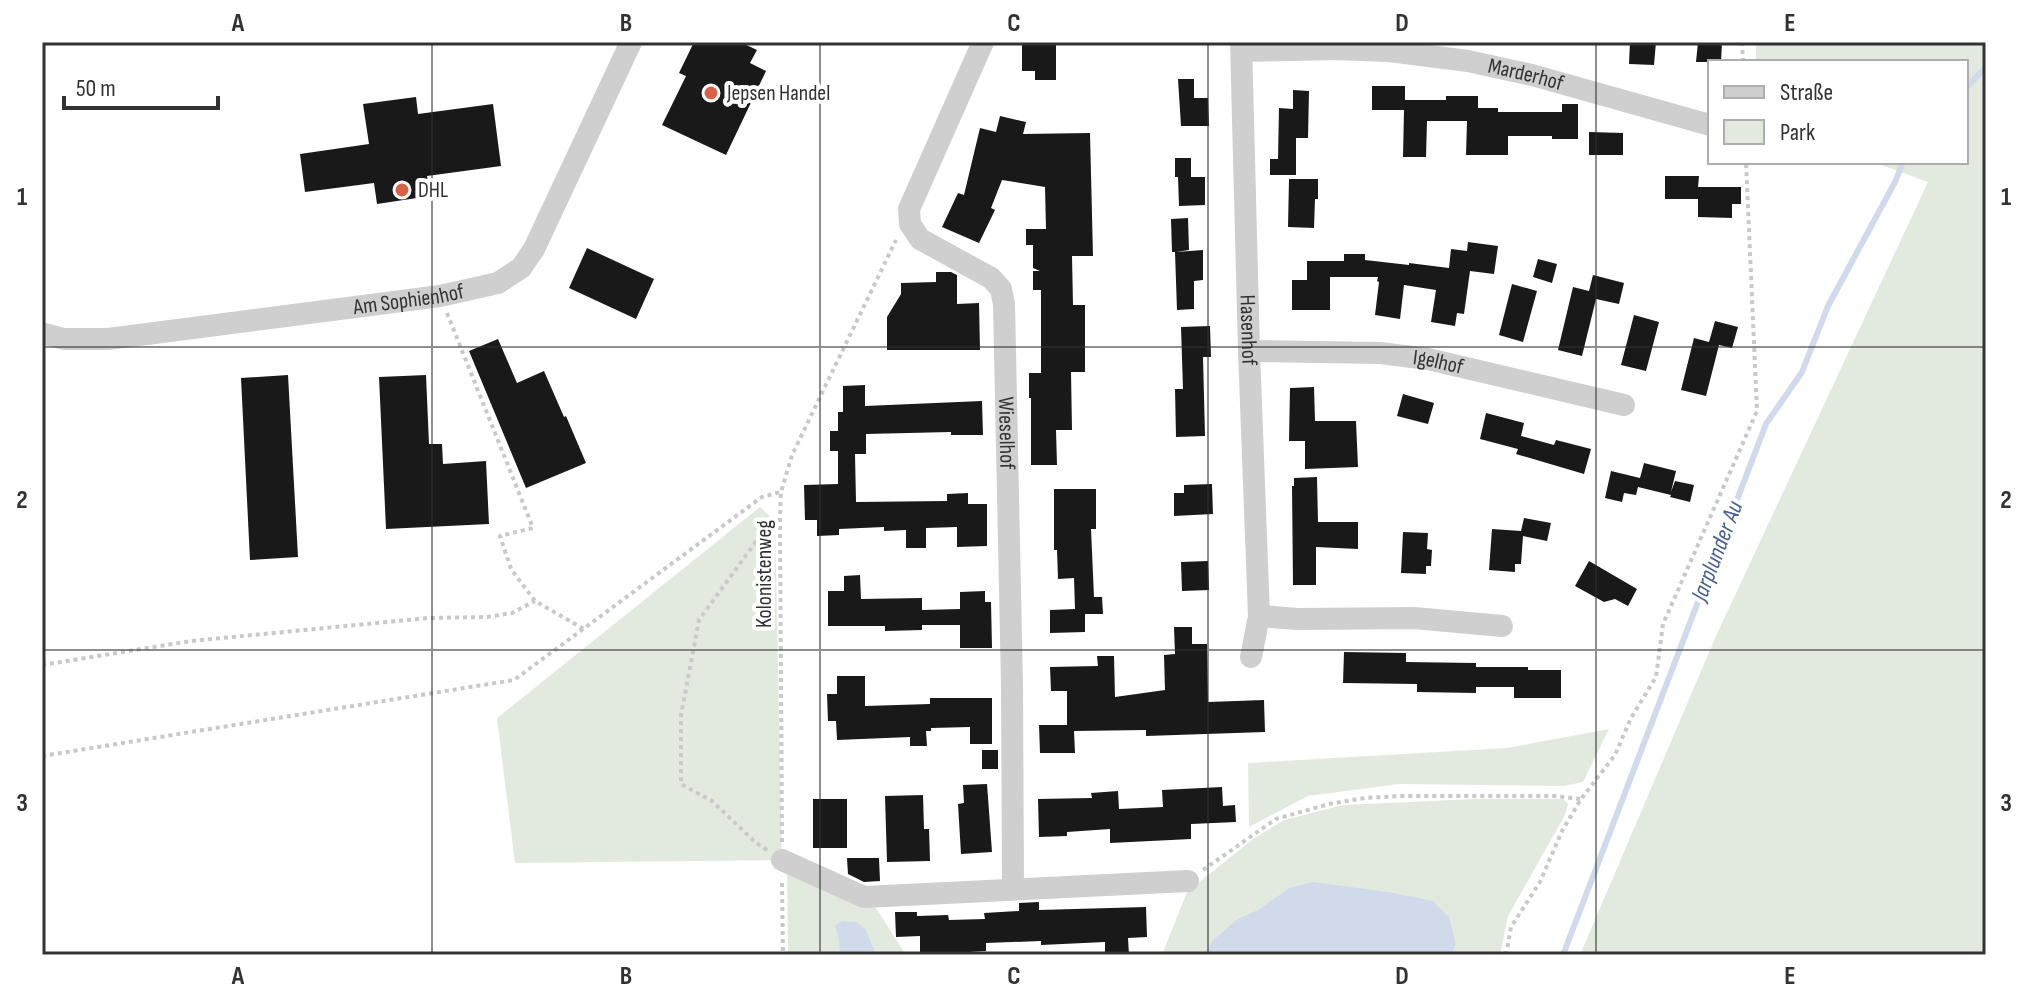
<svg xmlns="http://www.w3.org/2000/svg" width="2028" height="997" viewBox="0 0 2028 997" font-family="'Sofia Sans Condensed',sans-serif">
<rect width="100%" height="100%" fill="#fff"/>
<!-- green -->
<g fill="#e2eadf">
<path d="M1756 42H1986V955H1580L1716 636 1928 182 1873 162H1966V62H1756Z"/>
<path d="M760 507 775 521 782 860 515 863 497 718Z"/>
<path d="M1609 729 1583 782 1564 786 1399 784 1308 796 1249 827 1248 763 1507 748Z"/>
<path d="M1475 799H1563L1568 804 1565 815 1508 916 1500 955H1451L1456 945 1289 888 1259 909 1236 920 1213 940 1203 955H1162L1187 892 1253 839 1284 820 1343 805Z"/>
<path d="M787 871 876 908 906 955H788Z"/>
</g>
<!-- water -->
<g fill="#d1daeb">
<path d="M1313 882 1388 892 1433 901 1449 917 1456 945 1451 955H1203L1213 940 1236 920 1259 909 1289 888Z"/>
<path d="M842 921 857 922 866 930 876 955H840L839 939 835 926Z"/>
</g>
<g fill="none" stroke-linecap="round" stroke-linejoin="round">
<!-- stream -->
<g stroke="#d1daeb" stroke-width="6">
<path d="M1966 88 1986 67"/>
<path d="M1563 955 1766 424 1802 372 1828 306 1895 182 1903 162"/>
</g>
</g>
<!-- building -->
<g fill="#191919">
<path d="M694 42H740L757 50 750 63 766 71 726 155 662 125 686 76 679 73Z"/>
<path d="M1630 42H1656L1654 65 1629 64Z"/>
<path d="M1698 42H1722L1721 62H1696Z"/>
<path d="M1022 44H1056V80H1035V71H1022Z"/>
<path d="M1178 79H1194V98H1208L1209 126H1181Z"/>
<path d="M1372 86H1405V100H1446V96H1478V108H1498V112H1562V104H1578V139H1552V136H1508V155H1466L1467 121H1427L1426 157H1403L1404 110H1372Z"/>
<path d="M1293 90 1309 91 1308 138H1296V175H1270V159H1278L1279 108 1293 109Z"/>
<path d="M416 97 418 114 493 104 501 166 427 176 430 196 377 204 374 183 305 192 300 154 369 144 363 104Z"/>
<path d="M1000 116 1026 122 1023 134 1090 133 1093 256H1072L1073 305H1085V372H1071L1072 430H1056L1057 465H1031V398H1029V373H1041V290H1033V271H1040L1033 268V245H1026V229H1046L1045 187 1002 180 991 208 995 210 979 243 942 227 958 193 964 195 980 128 996 132Z"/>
<path d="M1589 132 1623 133V155H1589Z"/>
<path d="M1175 158H1191V177H1205V205L1179 206 1178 177H1175Z"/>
<path d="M1665 176H1699L1698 187H1741V204H1732V218L1698 217V196V199H1665Z"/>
<path d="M1289 179H1318V199H1315L1314 228 1288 227Z"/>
<path d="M1188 218 1189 250 1176 252 1203 250V280L1194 281V309L1177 310 1175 252H1172L1171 219Z"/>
<path d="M1468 242 1498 246 1494 274 1470 271 1464 314 1457 313 1455 326 1431 322 1436 290 1404 285 1400 319 1375 315 1379 282 1377 281 1378 277H1330V310H1292V280H1307V261H1344V254H1365V260L1409 265V263L1449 268 1451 249 1467 251Z"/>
<path d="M587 248 654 279 636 319 569 288Z"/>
<path d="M1538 259 1557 264 1552 283 1533 277Z"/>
<path d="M936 272H951L957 275V304L979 303 980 350H887V317L901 294V283L936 282Z"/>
<path d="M1593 275 1624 283 1619 304 1596 299 1582 356 1558 350 1573 287 1589 291Z"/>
<path d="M1512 284 1537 291 1523 342 1499 335Z"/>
<path d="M1634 315 1659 322 1646 371 1621 365Z"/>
<path d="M1715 321 1738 327 1732 348 1719 345 1706 396 1681 390 1694 338 1709 342Z"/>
<path d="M1210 326 1211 357H1203L1205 436 1176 437 1175 389H1183L1181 327Z"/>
<path d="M498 339 517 383 544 371 564 417 566 416 586 463 526 488 469 351Z"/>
<path d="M288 375 298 557 250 560 241 378Z"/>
<path d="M426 375 429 444H442L443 464 486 461 489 524 386 529 379 377Z"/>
<path d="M865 385V406L982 401 983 435H951V432L866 434V454H855L856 502 947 501V494L968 493V504H987V546L957 547V527L926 528V548H906V530L884 531V527L839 529V535L817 536V520H805L804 485 838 484V451H830V431H838V412H843V386Z"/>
<path d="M1314 387 1315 421H1356L1358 467 1305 469V441H1289L1290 388Z"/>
<path d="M1403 394 1434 403 1428 424 1397 416Z"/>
<path d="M1486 413 1524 423 1521 436 1554 445 1556 440 1591 449 1584 474 1516 454 1518 449 1480 439Z"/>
<path d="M1644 463 1676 471 1671 492 1675 481 1694 485 1690 502 1670 497 1671 495 1638 487 1636 495 1624 493 1622 502 1605 498 1611 471 1640 478Z"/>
<path d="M1317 477 1318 522H1358V549L1316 547V585H1293L1292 486H1294V478Z"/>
<path d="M1212 484 1213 514 1174 516V493H1184V485Z"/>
<path d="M1054 489H1096V529H1091L1094 597H1102L1103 614H1085V632L1050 633V610L1075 609 1074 578 1058 579 1057 550H1054Z"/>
<path d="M1524 518 1551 523 1547 541 1523 536 1521 564H1515V572L1489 570 1492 529 1521 531Z"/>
<path d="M1403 532 1428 533 1427 549 1432 550 1431 566H1426V574L1401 573Z"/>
<path d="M1208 561 1209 590 1182 591 1181 562Z"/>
<path d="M1589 561 1637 589 1628 606 1615 599 1604 602 1575 586Z"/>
<path d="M860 575 861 599 922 598V610L960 609V592L985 591V602H991L992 648H960V625H922V630L885 631V626H828V591H844V576Z"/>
<path d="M1174 627H1192V644H1207L1208 702 1264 700 1265 732 1146 736V730L1074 731 1075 753H1040L1039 725H1067V691H1051L1050 667 1098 666 1097 656H1114L1115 697 1165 690 1164 655 1175 654Z"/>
<path d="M1344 652 1406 653V662L1476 663V667H1528V670H1561V698H1514V687H1476V693L1417 692V684L1343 683Z"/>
<path d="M837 676H865V706L930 704V698H992V744H970V727L931 728V731H926L927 746H910V737L837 740 836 721H828L827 694H837Z"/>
<rect x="982" y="750" width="16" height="19"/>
<path d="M987 784 992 852 961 854 958 804 964 803 963 785Z"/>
<path d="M1222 787 1223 806 1235 805 1236 822 1191 824V839L1110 843V829L1067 832V836L1039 837 1038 799 1092 798 1091 793 1118 791 1119 809 1163 807 1162 790Z"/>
<path d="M923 795 924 829H929L930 861 887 862 885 796Z"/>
<rect x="813" y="799" width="34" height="49"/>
<path d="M847 858H879L880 881 864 882 848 874Z"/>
<path d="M1039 902V910L1146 907 1147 937 1128 938 1129 955H1105V942L1041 945V941L986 943V951L920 955V936L896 937 895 912H917V916L948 915 949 920 985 919 984 913 1019 911V903Z"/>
</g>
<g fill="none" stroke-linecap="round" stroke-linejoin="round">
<!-- path -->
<g stroke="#c9c9c9" stroke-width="4" stroke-dasharray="4 4" stroke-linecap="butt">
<path d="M1742 42 1743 62"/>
<path d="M447 313 533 528 500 536 511 569 535 601 584 629"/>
<path d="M42 665 191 641 428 618 487 617 512 613 535 601"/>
<path d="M42 756 514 680 762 497 781 492"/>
<path d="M782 842 780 519 781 492 792 455 896 240"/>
<path d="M767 850 755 842 712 801 681 784V715L699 620 768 525 780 519"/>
<path d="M1203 870 1276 819 1329 804 1365 798 1401 796H1557L1581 799"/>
<path d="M782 883 783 955"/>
<path d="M1506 955 1511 927 1540 882 1562 831 1581 799 1615 755 1631 718 1656 677 1663 624 1757 411 1746 162"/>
</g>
<!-- minor -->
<g stroke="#cfcfcf" stroke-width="22">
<path id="s1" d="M983 42 909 209 910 224 920 239 991 278 1001 289 1004 304 1012 685 1013 889"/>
<path id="s2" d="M1241 42 1249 351 1259 616 1251 657"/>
<path id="s3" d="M1242 51 1334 49 1389 51 1468 61 1532 75 1710 125"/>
<path id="s4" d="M42 333 64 339H108L440 296 498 283 521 268 534 249 631 42"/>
<path id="s5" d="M1249 351 1380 353 1428 359 1624 405"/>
<path d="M1259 616 1298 619 1414 618 1502 626"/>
<path d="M782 860 864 897 1188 881"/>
</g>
</g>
<!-- grid -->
<path fill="none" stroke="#323232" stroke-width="2" stroke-opacity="0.55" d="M432 42V955M820 42V955M1208 42V955M1596 42V955M42 347H1986M42 650H1986"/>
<!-- markers -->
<g fill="#d66248" stroke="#fff" stroke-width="3">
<circle cx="711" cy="93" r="8"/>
<circle cx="402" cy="190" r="8"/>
</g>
<g text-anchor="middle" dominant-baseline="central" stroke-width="8" stroke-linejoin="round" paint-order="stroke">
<!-- street labels -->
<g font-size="22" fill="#323232" stroke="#fff">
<text stroke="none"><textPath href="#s3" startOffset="286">Marderhof</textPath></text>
<text stroke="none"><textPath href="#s4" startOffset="370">Am Sophienhof</textPath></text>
<text stroke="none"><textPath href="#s2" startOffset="288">Hasenhof</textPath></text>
<text stroke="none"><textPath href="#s5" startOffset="190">Igelhof</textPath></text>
<text stroke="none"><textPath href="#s1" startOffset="456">Wieselhof</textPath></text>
<text transform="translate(764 574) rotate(-90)">Kolonistenweg</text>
</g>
<!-- poi labels -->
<g font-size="22" fill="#323232" stroke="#fff" text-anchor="start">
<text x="727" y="93">Jepsen Handel</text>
<text x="418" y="190">DHL</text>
</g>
<!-- water labels -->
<g font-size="24" font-style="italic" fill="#47608e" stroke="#fff">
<text transform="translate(1717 551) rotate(-69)">Jarplunder Au</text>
</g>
</g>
<!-- border -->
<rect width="2028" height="997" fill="none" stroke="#ffffff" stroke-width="88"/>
<!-- legend -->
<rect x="1708" y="60" width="260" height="104" fill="#ffffff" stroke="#adadad" stroke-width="2"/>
<rect x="1724" y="86" width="40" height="12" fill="#cfcfcf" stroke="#adadad" stroke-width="2"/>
<text x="1780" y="100" font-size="24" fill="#323232">Straße</text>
<rect x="1724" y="120" width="40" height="24" fill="#e2eadf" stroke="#adadad" stroke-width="2"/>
<text x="1780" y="140" font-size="24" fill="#323232">Park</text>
<!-- scale -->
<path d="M64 96v12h154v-12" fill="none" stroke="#323232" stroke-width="4"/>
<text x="76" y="96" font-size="24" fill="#323232" stroke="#ffffff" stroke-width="6" paint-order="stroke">50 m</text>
<rect x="44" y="44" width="1940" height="909" fill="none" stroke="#323232" stroke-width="3"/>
<g font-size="26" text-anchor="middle" font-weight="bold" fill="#323232">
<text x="238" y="31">A</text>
<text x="626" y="31">B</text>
<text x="1014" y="31">C</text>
<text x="1402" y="31">D</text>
<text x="1790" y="31">E</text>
<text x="22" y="205">1</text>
<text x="2006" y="205">1</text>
<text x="22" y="508">2</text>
<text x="2006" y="508">2</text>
<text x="22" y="811">3</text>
<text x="2006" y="811">3</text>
<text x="238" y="984">A</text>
<text x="626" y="984">B</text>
<text x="1014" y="984">C</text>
<text x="1402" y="984">D</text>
<text x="1790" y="984">E</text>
</g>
</svg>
